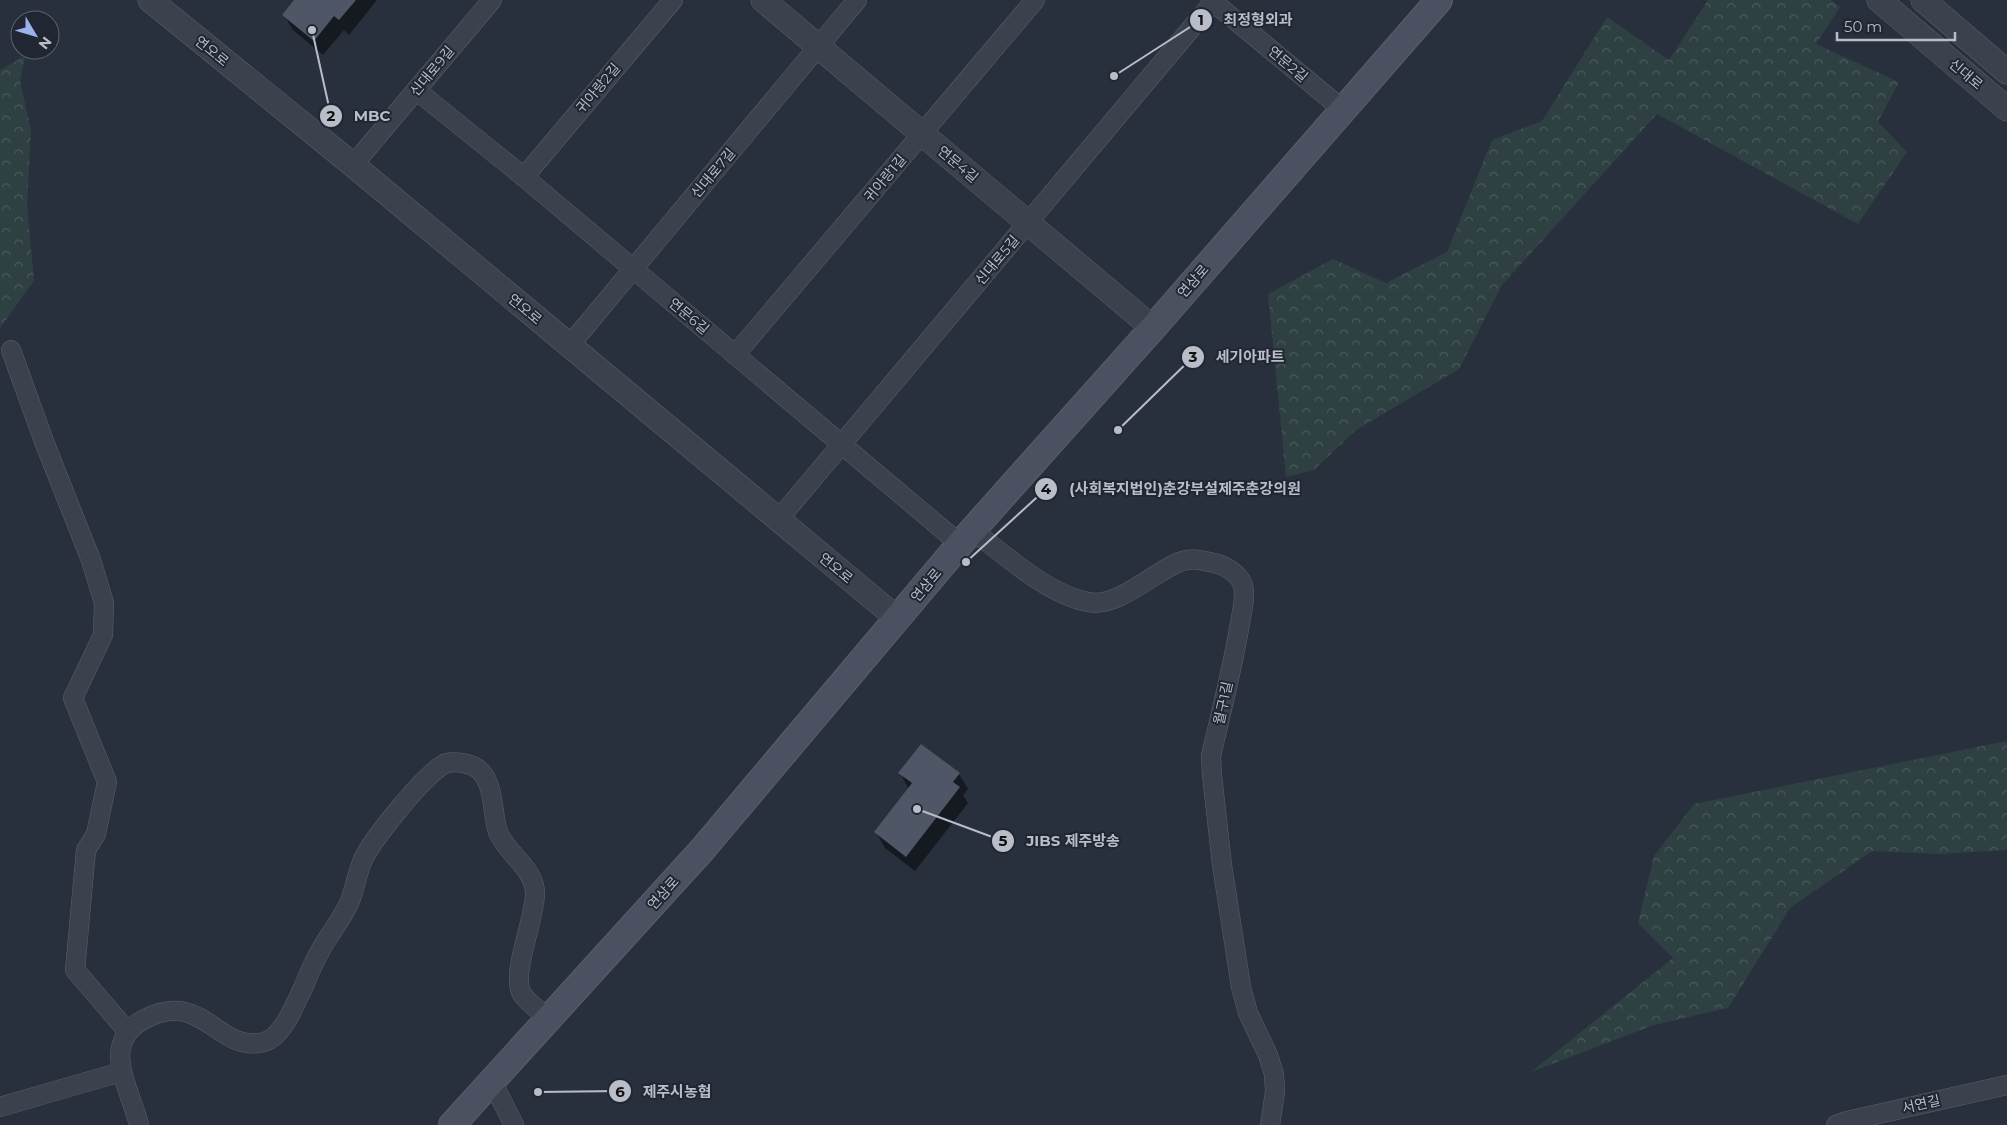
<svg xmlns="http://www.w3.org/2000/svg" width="2007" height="1125" viewBox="0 0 2007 1125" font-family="Montserrat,'Noto Sans KR',sans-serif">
<defs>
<pattern id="forest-crowns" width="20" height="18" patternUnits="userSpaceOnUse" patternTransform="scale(1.25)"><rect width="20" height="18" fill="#2e4042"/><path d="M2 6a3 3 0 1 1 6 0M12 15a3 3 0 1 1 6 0" fill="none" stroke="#4a5a5c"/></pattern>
</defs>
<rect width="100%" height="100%" fill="#28303d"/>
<!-- forest -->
<g fill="url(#forest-crowns)">
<path d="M1708 0H1831L1840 7 1816 44 1899 82 1878 122 1907 152 1858 224 1657 114 1502 285 1459 369 1356 430 1314 470 1286 477 1268 294 1333 259 1386 283 1447 252 1492 140 1542 121 1607 17 1669 60Z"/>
<path d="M25 56 20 81 31 130 27 204 34 281 0 328V70Z"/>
<path d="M2007 741V850L1940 854 1872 851 1790 908 1728 1008 1654 1025 1531 1072 1673 958 1638 923 1654 856 1694 804Z"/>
</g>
<!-- shadow -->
<g fill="#0007">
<path d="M296 0H377L349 35 344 30 323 55 293 30 284 15Z"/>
<path d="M900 773 959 774 968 789 963 795 968 803 915 871 885 848 876 832 909 789Z"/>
</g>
<!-- building -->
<g fill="#4f5665">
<path d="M294 0H356L339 20 334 16 314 41 282 15Z"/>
<path d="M921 744 960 773 953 782 960 787 906 857 874 832 912 783 898 773Z"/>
</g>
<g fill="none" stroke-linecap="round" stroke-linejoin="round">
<!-- minor casing -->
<g stroke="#5a606b" stroke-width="20">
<g id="minor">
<path d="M1211 0 1342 109"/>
<path d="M416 90 524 177 960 544"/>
<path d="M353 165 492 0"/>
<path d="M524 177 673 0"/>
<path d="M569 346 857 0"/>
<path d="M11 350 45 444 91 560 104 603 103 635 73 698 107 782 96 834 86 850 75 970 128 1032"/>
<path d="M735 355 1035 0"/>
<path d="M778 520 1215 0"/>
<path d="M972 530C1005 555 1047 594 1088 602 1117 608 1152 574 1177 563 1190 557 1200 560 1214 563 1225 565 1239 574 1243 585 1246 597 1242 611 1240 623 1233 667 1221 712 1211 756L1212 775 1222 865 1241 987 1248 1013 1268 1055 1274 1074 1275 1092 1270 1125"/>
<path d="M492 1081 514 1125"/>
<path d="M0 1107 121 1072"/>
<path d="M139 1125C131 1090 99 1044 143 1020 204 987 216 1054 264 1042 283 1037 295 1004 303 988 308 976 313 963 320 951 329 934 343 918 350 901 355 888 357 874 362 862 369 843 429 768 447 763 454 761 466 763 473 766 496 777 491 812 498 832 506 853 534 868 535 892 536 918 510 974 522 994 528 1003 541 1012 549 1019"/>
<path d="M1836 1125 1847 1121 2007 1085"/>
</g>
</g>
<!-- tertiary casing -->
<g stroke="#5a606b" stroke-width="25">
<g id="tertiary">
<path d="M150 0 353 165 898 619"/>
<path d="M763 0 1153 328"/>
<path d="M1879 0 2007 109"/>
<path d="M1923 0 2007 72"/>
</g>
</g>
<!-- secondary casing -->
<g stroke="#5a606b" stroke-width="28">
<path id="secondary" d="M452 1125 702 850 960 544 1153 328 1439 0"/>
</g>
<!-- minor -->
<use href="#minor" stroke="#3c424d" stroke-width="19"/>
<!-- tertiary -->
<use href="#tertiary" stroke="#3c424d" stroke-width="24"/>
<!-- secondary -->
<use href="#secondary" stroke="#4b5160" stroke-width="26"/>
</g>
<g text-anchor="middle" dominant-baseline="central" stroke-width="4" stroke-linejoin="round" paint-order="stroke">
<!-- street labels -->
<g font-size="14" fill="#b8bdc8" stroke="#212732">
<text transform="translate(212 51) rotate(39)">연오로</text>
<text transform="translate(1288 64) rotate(40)">연문2길</text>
<text transform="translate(432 71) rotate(-50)">신대로9길</text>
<text transform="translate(1966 74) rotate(40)">신대로</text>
<text transform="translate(598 88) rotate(-50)">귀아랑2길</text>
<text transform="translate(958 164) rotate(40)">연문4길</text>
<text transform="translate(713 173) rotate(-50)">신대로7길</text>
<text transform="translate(885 178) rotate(-50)">귀아랑1길</text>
<text transform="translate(997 260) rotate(-50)">신대로5길</text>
<text transform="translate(1193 281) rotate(-49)">연삼로</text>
<text transform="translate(525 309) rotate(40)">연오로</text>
<text transform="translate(689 316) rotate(40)">연문6길</text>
<text transform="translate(836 568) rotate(40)">연오로</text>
<text transform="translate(926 585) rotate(-50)">연삼로</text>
<text transform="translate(1223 703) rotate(-78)">월구1길</text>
<text transform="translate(663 893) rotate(-48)">연삼로</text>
<text transform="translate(1921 1104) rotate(-13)">서연길</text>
</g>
</g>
<!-- callouts -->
<path fill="none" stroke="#b8bdc8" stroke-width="2" d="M1114 76L1201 20M312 30L331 116M1118 430L1193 357M966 562L1046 489M917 809L1003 841M538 1092L620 1091"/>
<g fill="#b8bdc8" stroke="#212732" stroke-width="2">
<circle cx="1114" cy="76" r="5"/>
<circle cx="312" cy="30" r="5"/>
<circle cx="1118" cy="430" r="5"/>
<circle cx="966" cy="562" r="5"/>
<circle cx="917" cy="809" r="5"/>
<circle cx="538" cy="1092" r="5"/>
<circle cx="1201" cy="20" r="12"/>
<circle cx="331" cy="116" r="12"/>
<circle cx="1193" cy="357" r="12"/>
<circle cx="1046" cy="489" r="12"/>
<circle cx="1003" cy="841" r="12"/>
<circle cx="620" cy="1091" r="12"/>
</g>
<g font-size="15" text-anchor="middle" font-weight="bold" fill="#111">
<text x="1201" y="25">1</text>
<text x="331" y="121">2</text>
<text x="1193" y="362">3</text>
<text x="1046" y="494">4</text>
<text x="1003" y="846">5</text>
<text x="620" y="1097">6</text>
</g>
<g font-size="15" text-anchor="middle" font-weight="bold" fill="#b8bdc8" stroke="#212732" stroke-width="4" stroke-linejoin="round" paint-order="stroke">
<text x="1258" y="25">최정형외과</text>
<text x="372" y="121">MBC</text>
<text x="1250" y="362">세기아파트</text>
<text x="1185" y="494">(사회복지법인)춘강부설제주춘강의원</text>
<text x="1073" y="846">JIBS 제주방송</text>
<text x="677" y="1097">제주시농협</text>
</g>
<!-- north arrow -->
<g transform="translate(35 35) rotate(128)"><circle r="24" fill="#212732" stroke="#5d636e"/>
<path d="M0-4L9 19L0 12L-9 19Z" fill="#9ab3ec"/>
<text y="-8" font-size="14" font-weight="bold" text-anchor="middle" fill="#b8bdc8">N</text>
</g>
<!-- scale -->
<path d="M1837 32v8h118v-8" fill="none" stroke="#b8bdc8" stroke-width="2.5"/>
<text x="1844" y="32" font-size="15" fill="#b8bdc8" stroke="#212732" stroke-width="4" paint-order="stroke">50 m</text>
</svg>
